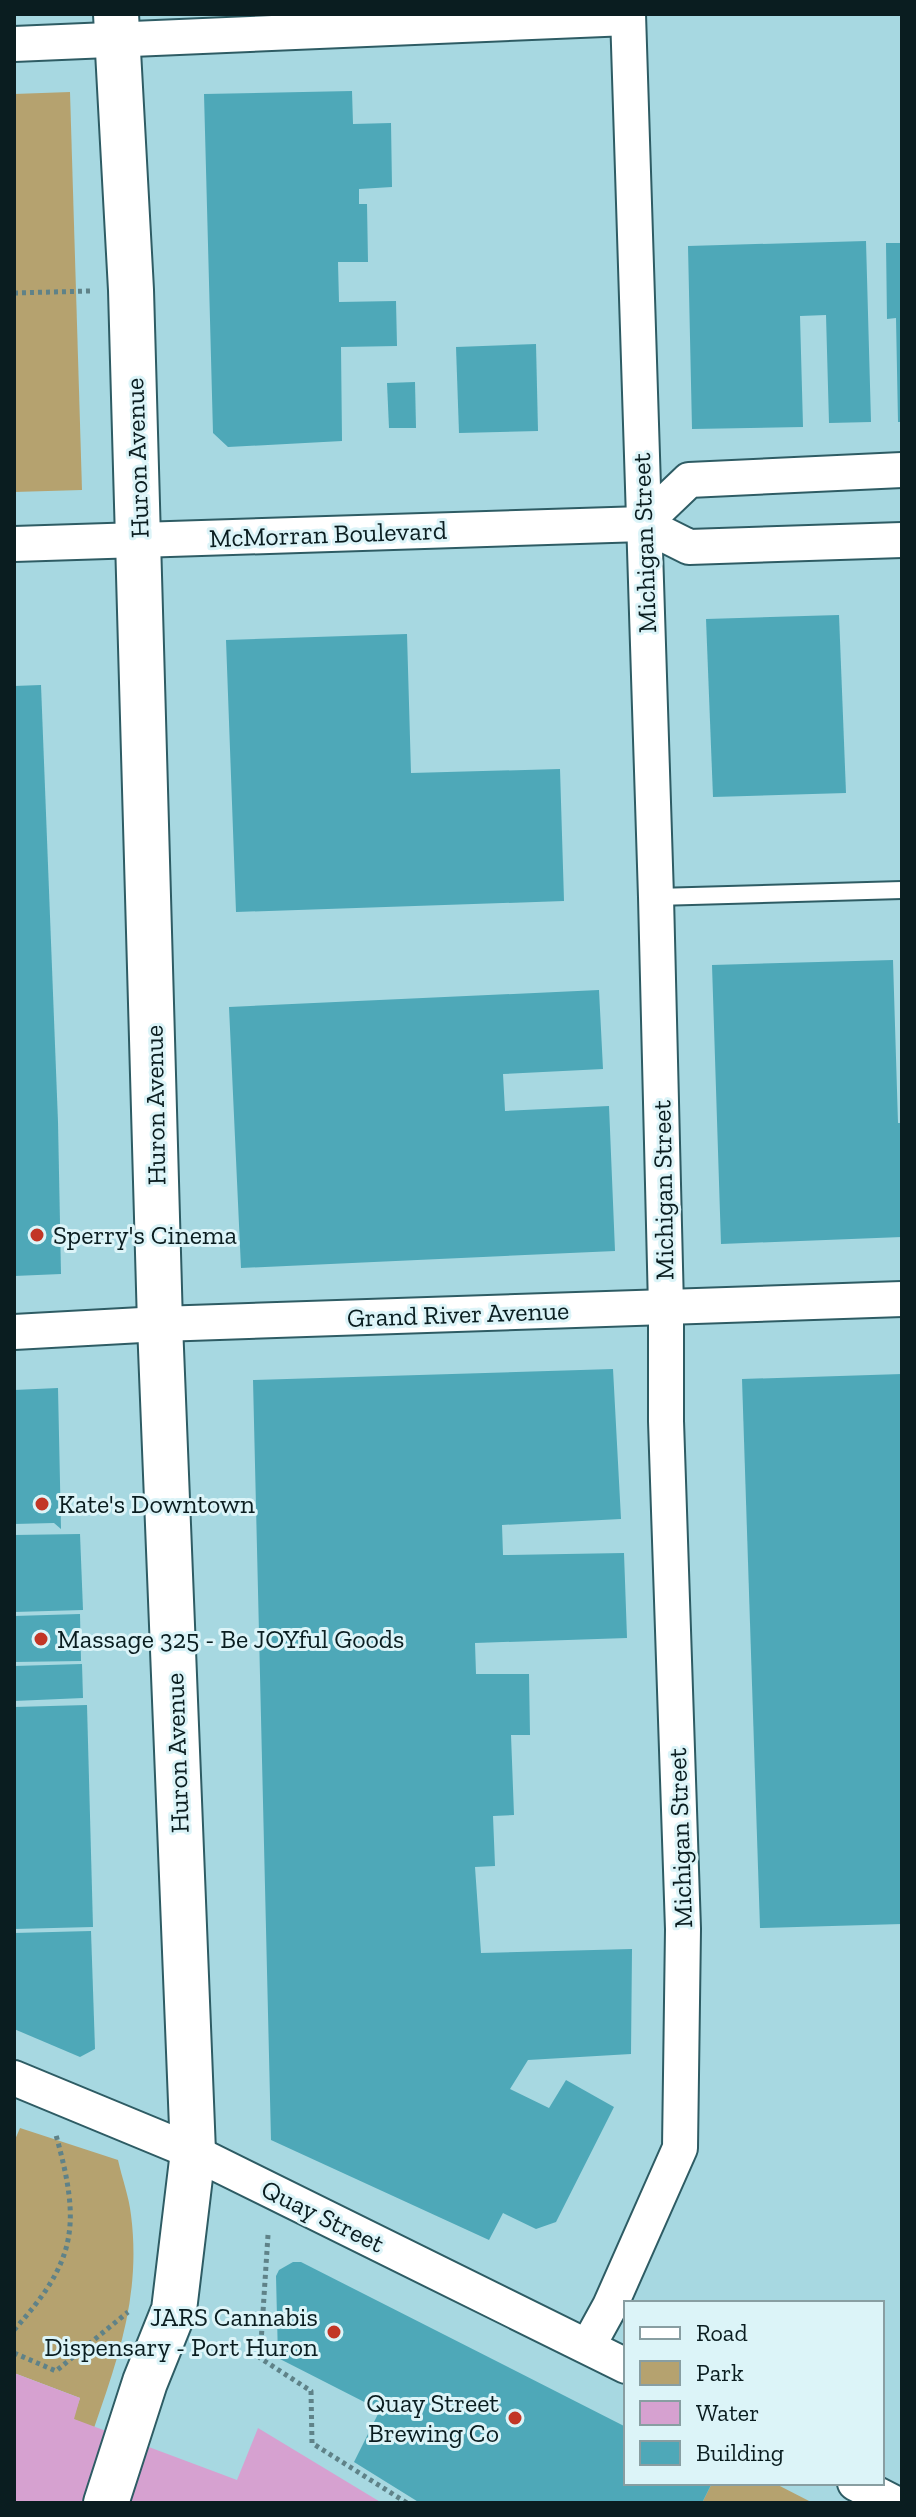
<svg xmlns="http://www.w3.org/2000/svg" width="916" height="2517" viewBox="0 0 916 2517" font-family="'Zilla Slab',serif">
<rect width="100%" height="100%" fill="#a7d8e1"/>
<!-- green -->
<g fill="#b5a26f">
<path d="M70 92 82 490 14 492V94Z"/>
<path d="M20 2128 118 2160C122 2178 129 2197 131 2215 141 2293 119 2356 94 2428L73 2419 80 2398 14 2373V2142Z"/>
<path d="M712 2483H774L813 2503H702Z"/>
</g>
<!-- water -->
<path fill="#d6a1d0" d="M14 2373 80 2398 74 2419 237 2480 258 2428 382 2503H14Z"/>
<!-- building -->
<g fill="#4ea8b8">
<path d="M352 91 353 124 391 123 392 187 359 189V204H367L368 262H338L339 302 396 301 397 346 341 347 342 441 228 447 213 433 204 94Z"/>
<path d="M866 241 871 422 829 423 826 315 800 316 803 427 692 429 688 246Z"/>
<path d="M886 243H902V422H898L896 318 887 319Z"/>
<path d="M536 344 538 431 459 433 456 347Z"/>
<path d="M415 382 416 428H389L387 383Z"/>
<path d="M839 615 846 793 713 797 706 619Z"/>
<path d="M407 634 411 773 560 769 564 901 236 912 226 640Z"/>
<path d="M41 685 58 1122 61 1274 14 1276V686Z"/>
<path d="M893 960 898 1123H902V1237L721 1244 712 965Z"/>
<path d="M599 990 603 1069 503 1074 505 1111 609 1106 615 1251 241 1268 229 1007Z"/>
<path d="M613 1369 621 1519 502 1525 503 1555 624 1553 627 1638 475 1643 476 1674H529L530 1735H511L514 1815 493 1816 495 1866 475 1867 481 1953 632 1949 631 2054 528 2060 510 2089 549 2108 566 2080 614 2107 556 2222 536 2229 503 2213 489 2240 271 2140 253 1380Z"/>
<path d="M902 1374V1924L760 1928 742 1379Z"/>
<path d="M58 1388 61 1529 54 1523 14 1524V1390Z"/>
<path d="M80 1534 83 1610 14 1612V1535Z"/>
<path d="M80 1614 81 1661 14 1662V1616Z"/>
<path d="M82 1664 83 1698 14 1701V1666Z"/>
<path d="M87 1705 93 1927 14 1929V1707Z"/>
<path d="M91 1931 95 2049 80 2057 14 2029V1933Z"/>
<path d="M293 2262H301L626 2427V2483H712L702 2503H420L354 2462 380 2410 278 2358 276 2276 279 2270Z"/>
</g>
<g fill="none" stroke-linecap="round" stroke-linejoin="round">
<!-- service casing -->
<g stroke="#2e5c64" stroke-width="20">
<path id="service" d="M656 897 902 890"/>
</g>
<!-- minor casing -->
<g stroke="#2e5c64" stroke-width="38">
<g id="minor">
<path d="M14 44 628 18"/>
<path d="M643 524 689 480 902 470"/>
<path d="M14 544 643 524 689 547 902 540"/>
<path d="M14 1332 160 1324 902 1299"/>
<path d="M14 2078 193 2152 626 2366"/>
<path d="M588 2346 610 2306 680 2148 683 1929 666 1421V1307L656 897 628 14"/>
<path d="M855 2483 894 2503"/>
</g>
</g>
<!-- primary casing -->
<g stroke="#2e5c64" stroke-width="48">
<path id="primary" d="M106 2503 145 2382 174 2310 193 2152 160 1324 131 290 116 14"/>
</g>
<!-- path -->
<g stroke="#5f8288" stroke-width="5" stroke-dasharray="4 4" stroke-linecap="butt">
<path d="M14 293 90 291"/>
<path d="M268 2235 260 2358 311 2391 312 2443 407 2503"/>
<path d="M14 2330C77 2260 81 2225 56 2135"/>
<path d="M14 2353 56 2371 128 2312"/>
</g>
<!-- service -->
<use href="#service" stroke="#fff" stroke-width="16"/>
<!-- minor -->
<use href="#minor" stroke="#fff" stroke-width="34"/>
<!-- primary -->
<use href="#primary" stroke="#fff" stroke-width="44"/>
</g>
<!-- markers -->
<g fill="#c23626" stroke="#dcf4f8" stroke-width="3">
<circle cx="37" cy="1235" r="8"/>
<circle cx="42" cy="1504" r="8"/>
<circle cx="41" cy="1639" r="8"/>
<circle cx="334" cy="2332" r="8"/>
<circle cx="515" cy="2418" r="8"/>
</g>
<g text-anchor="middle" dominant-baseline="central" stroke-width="6" stroke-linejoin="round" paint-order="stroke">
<!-- street labels -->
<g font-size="26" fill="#0a1d20" stroke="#dcf4f8">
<text transform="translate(137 458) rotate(-92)">Huron Avenue</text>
<text transform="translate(328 534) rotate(-2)">McMorran Boulevard</text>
<text transform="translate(644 543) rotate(-92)">Michigan Street</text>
<text transform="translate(155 1105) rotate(-91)">Huron Avenue</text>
<text transform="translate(663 1190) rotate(-91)">Michigan Street</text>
<text transform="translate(458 1314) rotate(-2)">Grand River Avenue</text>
<text transform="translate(177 1753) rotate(-92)">Huron Avenue</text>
<text transform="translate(680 1838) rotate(-92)">Michigan Street</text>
<text transform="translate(323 2216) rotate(26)">Quay Street</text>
</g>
<!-- poi labels -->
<g font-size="26" fill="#0a1d20" stroke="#dcf4f8" text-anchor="start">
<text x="53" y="1235">Sperry's Cinema</text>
<text x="58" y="1504">Kate's Downtown</text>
<text x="57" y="1639">Massage 325 - Be JOYful Goods</text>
<text x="318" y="2317" text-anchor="end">JARS Cannabis<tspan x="318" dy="30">Dispensary - Port Huron</tspan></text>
<text x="499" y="2403" text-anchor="end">Quay Street<tspan x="499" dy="30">Brewing Co</tspan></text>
</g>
</g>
<!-- border -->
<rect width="916" height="2517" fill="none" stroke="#0a1d20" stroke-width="32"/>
<!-- legend -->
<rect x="624" y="2301" width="260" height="184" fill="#dcf4f8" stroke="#889ea2" stroke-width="2"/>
<rect x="640" y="2327" width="40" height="12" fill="#ffffff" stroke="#889ea2" stroke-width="2"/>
<text x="696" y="2341" font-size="24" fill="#0a1d20">Road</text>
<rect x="640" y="2361" width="40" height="24" fill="#b5a26f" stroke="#889ea2" stroke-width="2"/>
<text x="696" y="2381" font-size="24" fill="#0a1d20">Park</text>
<rect x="640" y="2401" width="40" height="24" fill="#d6a1d0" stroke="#889ea2" stroke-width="2"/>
<text x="696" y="2421" font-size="24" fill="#0a1d20">Water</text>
<rect x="640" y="2441" width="40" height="24" fill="#4ea8b8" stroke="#889ea2" stroke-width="2"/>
<text x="696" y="2461" font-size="24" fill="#0a1d20">Building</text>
</svg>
